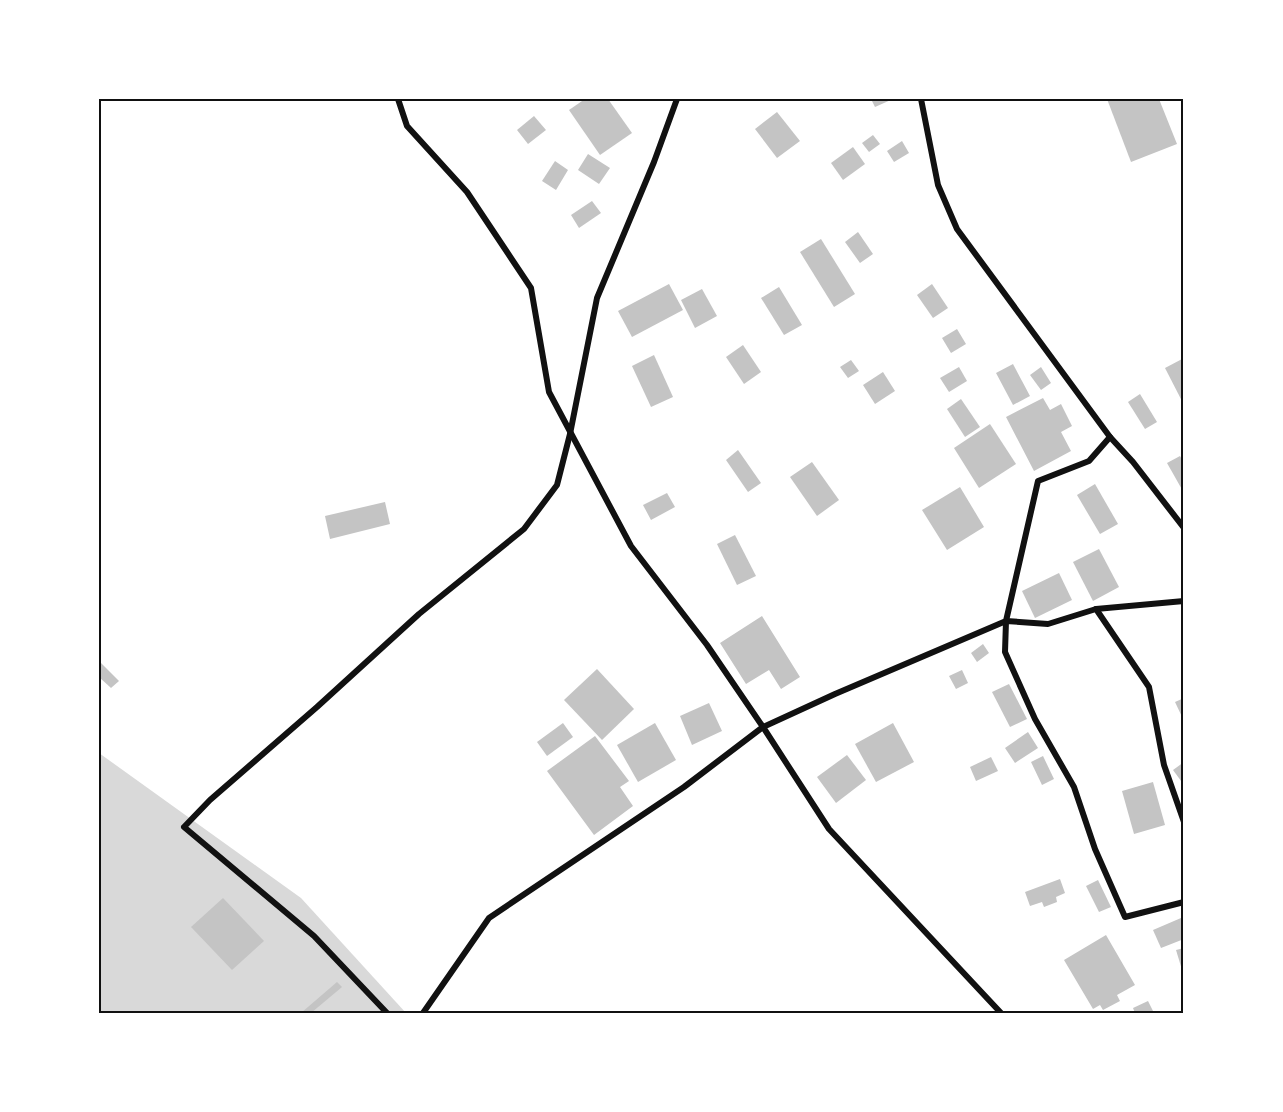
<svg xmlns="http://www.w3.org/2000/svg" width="1283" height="1112" viewBox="0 0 1283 1112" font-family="'Varela Round',sans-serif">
<rect width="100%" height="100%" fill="#fff"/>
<!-- water -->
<path fill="#d9d9d9" d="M99 753 301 898 406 1013H99Z"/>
<!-- building -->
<g fill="#c4c4c4">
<path d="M585 99H608L632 133 600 155 569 110Z"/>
<path d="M871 99H893L875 107Z"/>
<path d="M1107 99H1159L1177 144 1131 162Z"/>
<path d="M777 112 800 141 777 158 755 129Z"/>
<path d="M534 116 546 130 528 144 517 130Z"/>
<path d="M873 135 880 144 869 152 862 143Z"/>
<path d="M902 141 909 153 894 162 887 151Z"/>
<path d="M853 147 865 164 843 180 831 163Z"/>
<path d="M588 154 610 168 599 184 578 170Z"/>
<path d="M555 161 568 170 556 190 542 181Z"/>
<path d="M592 201 601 213 579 228 571 215Z"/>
<path d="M858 232 873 254 860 263 845 242Z"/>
<path d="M821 239 855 294 834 307 800 252Z"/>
<path d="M669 284 683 310 632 337 618 311Z"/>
<path d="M932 284 948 308 933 318 917 295Z"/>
<path d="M779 287 802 325 784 335 761 298Z"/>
<path d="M702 289 717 316 695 328 681 300Z"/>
<path d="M957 329 966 344 951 353 942 338Z"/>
<path d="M743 345 761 372 744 384 726 357Z"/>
<path d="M654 355 673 397 651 407 632 366Z"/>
<path d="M1184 358V405L1165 368Z"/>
<path d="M851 360 859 371 848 378 840 367Z"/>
<path d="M1013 364 1030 396 1013 405 996 373Z"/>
<path d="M959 367 967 381 949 392 940 378Z"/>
<path d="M1041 367 1051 383 1041 390 1030 375Z"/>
<path d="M883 372 895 391 875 404 863 385Z"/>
<path d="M1140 394 1157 422 1145 429 1128 402Z"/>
<path d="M1043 398 1050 410 1061 404 1072 426 1061 432 1071 451 1034 471 1006 417Z"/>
<path d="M961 399 980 427 965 437 947 409Z"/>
<path d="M990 424 1016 464 979 488 954 448Z"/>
<path d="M738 450 761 483 748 492 726 460Z"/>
<path d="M1180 456 1184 463V493L1167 463Z"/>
<path d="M812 462 839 500 817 516 790 477Z"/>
<path d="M1095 484 1118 524 1100 534 1077 495Z"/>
<path d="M960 487 984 527 947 550 922 510Z"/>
<path d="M667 493 675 507 651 520 643 505Z"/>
<path d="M385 502 390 524 330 539 325 516Z"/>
<path d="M735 535 756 576 737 585 717 544Z"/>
<path d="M1099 549 1119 587 1093 601 1073 562Z"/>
<path d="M1059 573 1072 600 1035 618 1022 591Z"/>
<path d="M762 616 800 677 781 689 769 670 746 684 720 643Z"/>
<path d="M983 644 989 653 977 662 971 653Z"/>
<path d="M99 661 119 681 111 688 99 677Z"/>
<path d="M597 669 634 709 602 740 564 700Z"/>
<path d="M962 670 968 683 956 689 949 676Z"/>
<path d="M1009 684 1027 719 1010 727 992 692Z"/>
<path d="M1184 698V721L1175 702Z"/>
<path d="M709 703 722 731 692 745 680 716Z"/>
<path d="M563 723 573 737 547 756 537 742Z"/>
<path d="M655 723 676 760 638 782 617 745Z"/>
<path d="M893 723 914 762 876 782 855 744Z"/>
<path d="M1028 732 1038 748 1015 763 1005 748Z"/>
<path d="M595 736 629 781 620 787 633 806 594 835 547 771Z"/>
<path d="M847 755 866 780 836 803 817 777Z"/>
<path d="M1043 756 1054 779 1042 785 1031 762Z"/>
<path d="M991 757 998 771 976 781 970 767Z"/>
<path d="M1184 762V785L1173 770Z"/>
<path d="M1153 782 1165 825 1134 834 1122 791Z"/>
<path d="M1060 879 1065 893 1056 897 1057 902 1044 907 1042 902 1030 906 1025 892Z"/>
<path d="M1098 880 1111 907 1099 912 1086 886Z"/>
<path d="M223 898 264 941 232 970 191 927Z"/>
<path d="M1181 918 1184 926V939L1161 948 1153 930Z"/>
<path d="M1106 935 1135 985 1117 995 1120 1001 1103 1010 1100 1005 1093 1009 1064 960Z"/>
<path d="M1184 948V973H1183L1176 950Z"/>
<path d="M337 982 342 987 311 1013H301Z"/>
<path d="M1148 1001 1154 1013H1135L1133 1008Z"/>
</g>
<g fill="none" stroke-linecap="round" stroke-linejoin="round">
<!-- minor -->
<g stroke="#111" stroke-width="6">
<path d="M398 99 407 126 467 192 531 288 549 392 631 546 707 645 763 727 684 787 489 918 423 1013"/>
<path d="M921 99 938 185 957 229 1110 437"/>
<path d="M1096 609 1184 601"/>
<path d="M1184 822 1164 765 1149 687 1096 609 1048 624 1006 621 1005 652 1035 719 1074 787 1095 849 1125 917 1184 902"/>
<path d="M387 1013 314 936 184 827 210 800 317 707 419 614 524 529 557 485 570 434 597 298 654 162 677 99"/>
<path d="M1001 1013 829 829 763 727 835 694 1006 621 1038 481 1089 461 1110 437 1133 462 1184 528"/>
</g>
</g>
<!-- border -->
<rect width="1283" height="1112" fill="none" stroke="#ffffff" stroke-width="201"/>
<rect x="100" y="100" width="1082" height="912" fill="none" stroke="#111" stroke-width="2"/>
</svg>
